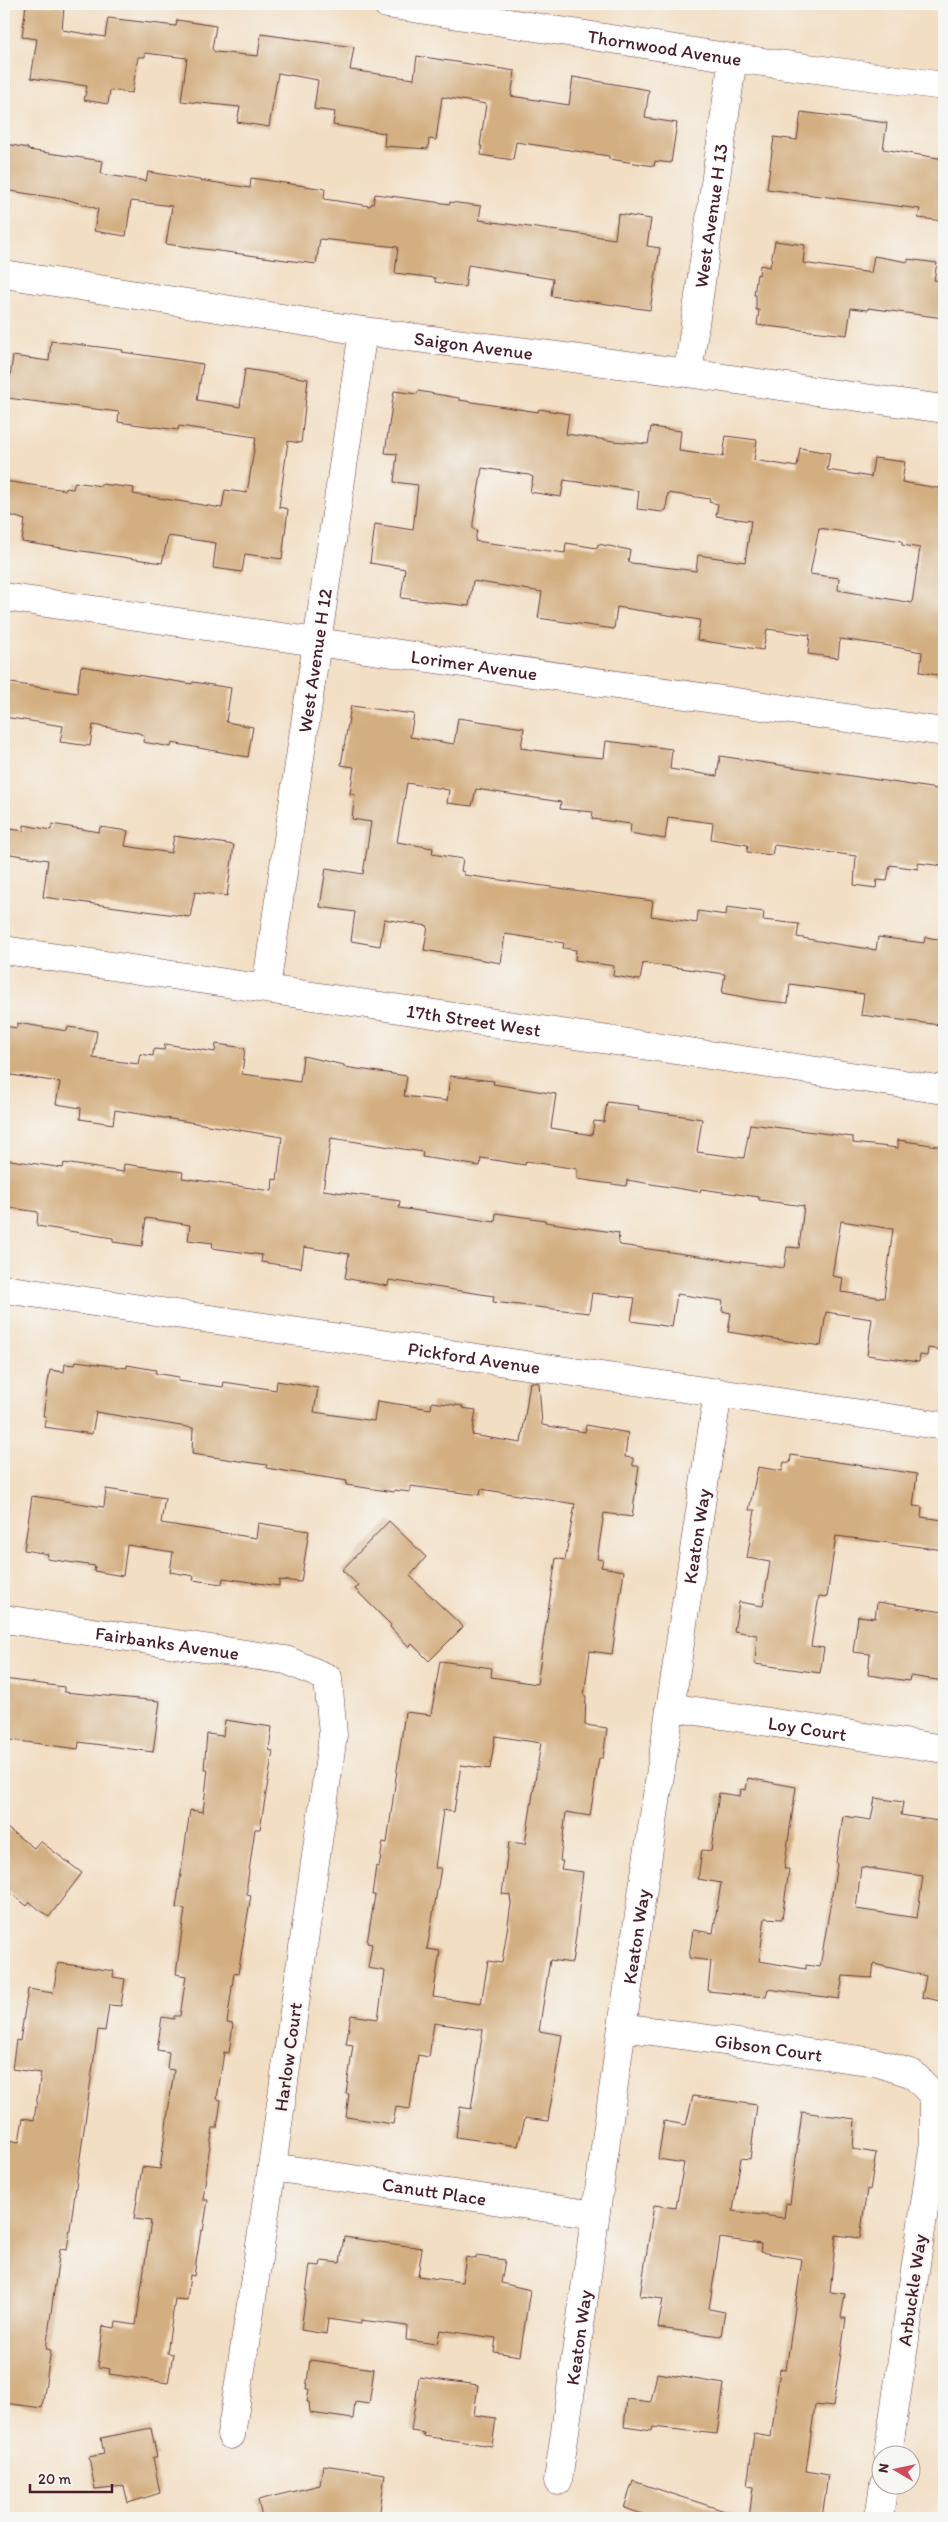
<svg xmlns="http://www.w3.org/2000/svg" width="948" height="2522" viewBox="0 0 948 2522" font-family="Itim,sans-serif">
<rect width="100%" height="100%" fill="#f6f6f2"/>
<filter id="ink" filterUnits="userSpaceOnUse"><feTurbulence type="fractalNoise" baseFrequency=".02" numOctaves="2"/><feDisplacementMap in="SourceGraphic" scale="10" xChannelSelector="R" yChannelSelector="G"/><feConvolveMatrix kernelMatrix="1 2 1 2 8 2 1 2 1" color-interpolation-filters="sRGB"/></filter>
<filter id="wash" filterUnits="userSpaceOnUse"><feTurbulence type="fractalNoise" baseFrequency=".0096" numOctaves="4" result="noise"/><feDisplacementMap in="SourceGraphic" scale="20" xChannelSelector="R" yChannelSelector="G"/><feGaussianBlur stdDeviation="1.12" result="paint"/><feColorMatrix in="noise" values="0 0 0 0 0 0 0 0 0 0 0 0 0 0 0 0 0 1.4 0 .05"/><feComposite in="paint" operator="in"/></filter>
<g filter="url(#wash)">
<rect width="100%" height="100%" fill="#f2dec3"/>
<g id="blocks">
<!-- building -->
<g fill="#d3ae80" fill-rule="evenodd">
<path d="M26 4 64 7 62 30 105 37 108 18 176 26 177 20 216 26 212 49 215 52 258 56 261 34 354 47 350 70 414 79 417 56 515 71 511 96 569 105 573 77 649 90 645 118 677 123 671 163 655 161 654 166 609 159V156L516 142 513 160 481 155 482 146H480L486 104 442 97 436 140 429 139 428 149 384 146 385 133 333 125 335 112 314 109 318 80 278 73 269 127 237 122 240 107 181 101 187 58 145 53V57H138L132 93 110 90 108 104 84 100 87 86 31 78 37 39 22 37Z"/>
<path d="M801 112 887 123 883 149 944 159V221L918 218 920 209 767 189 774 137 797 140Z"/>
<path d="M6 144 28 148V150L103 161 101 174 146 181 148 172 250 188 251 178 325 189 324 199 370 206 371 204H373L375 194 450 204V202L481 206 479 220 615 239 618 214 651 219 647 246 660 248 650 310 551 296 553 279 468 265 465 287 435 282V278L395 273 398 247 320 239 316 264 166 244 172 206 131 201 126 236 94 231 98 209 69 200 4 190Z"/>
<path d="M775 241 805 245 803 263 871 273 874 256 908 262V259L937 263 934 280 944 281V318L868 308V310L851 308 847 335 757 325 759 310H756V295H754L757 274 759 275 760 265 770 267Z"/>
<path d="M51 341 123 350 122 352 203 364 197 400 240 407 245 369 308 379 301 443 288 441 279 507 288 509 282 559 245 554 242 572 213 568 216 543 168 536 162 563 22 542 25 520 4 513V481L66 490V488L73 489 75 482 101 486V484L134 488 133 494 222 508 225 490 247 493 256 437 179 426 178 430 118 422 119 412 7 398 13 356 49 361Z"/>
<path d="M394 391 417 394 418 391 459 398V400L538 412 539 409 569 414 566 434 613 441 648 444 651 427 681 431 679 451 723 457 726 436 757 440 754 460 797 467 800 448 830 453 827 470 871 477 874 458 905 462 902 482 944 489V676L920 672 922 652 884 645 840 639 838 658 808 654 810 635 767 629 763 650 697 640 700 620 617 607 614 629 538 618 542 592 473 581 469 606 401 598 405 569 370 563 375 524 413 530 418 485 394 482 397 454 385 453ZM482 468 529 475 533 477 530 492 561 497 564 480 639 491 637 509 662 512 666 510 668 493 710 499 709 502 718 504 716 516 751 521 745 562 698 555 696 571 631 563 628 561 630 550 598 544 597 548 566 543 565 553 475 541 477 530 473 529V523ZM819 528 902 541V545L920 548 912 603 838 590 839 578 810 574Z"/>
<path d="M81 666 192 684 193 682 231 688 226 722 253 727 248 757 172 743 171 747 143 742 144 736 139 733 93 725 90 746 60 742 63 726 4 717V682L77 693Z"/>
<path d="M351 706 414 714 410 737 454 744 458 718 524 728 521 748 568 755 604 758 606 741 672 749 670 769 717 776 720 756 944 790V866L918 863V869L890 865 887 881 877 880 876 888 854 885 856 856 774 845 772 855 747 852 748 845 711 839 713 823 668 817 665 839 630 833 631 824 592 819 593 812 560 809 561 802 476 789 472 806 447 803 449 790 407 783 397 842 433 848 432 854 463 859 461 871 464 872V875L653 901 651 916 697 923 698 911 726 915 727 907 764 912 763 920 799 924 797 937 836 944 876 950 878 937 924 943 925 937 944 940V997L940 1025 861 1015 864 994 790 984 788 1003 759 1000 722 993 725 974 643 963 640 980 613 976 614 966 575 960 576 950 563 948 564 943 505 934 501 963 424 950 428 926 384 919 380 946 351 941 355 912 320 907 326 868 363 874 371 822 352 819 355 795 350 794 354 767 341 765Z"/>
<path d="M52 824 99 832 100 827 128 831 125 846 171 853 174 836 234 845 227 896 195 892 190 917 43 897 48 860 4 853V828L24 831V825L51 830Z"/>
<path d="M17 1023 67 1031 68 1027 97 1031 93 1058 138 1064 140 1054 153 1056 154 1049 164 1050 165 1044 215 1052 216 1044 245 1048 242 1074 300 1082 303 1056 344 1065V1067L407 1076 404 1096 447 1101 450 1076 494 1081 493 1084 556 1094 551 1128 592 1135 594 1121 604 1122 607 1102 639 1106 638 1109 702 1119 697 1152 744 1158 750 1124 853 1137V1143L898 1148V1140L944 1147V1350L928 1348 927 1356 920 1355 919 1362 867 1355 872 1319 826 1312 821 1346 728 1332 731 1313 722 1311 723 1301 677 1294 672 1327 631 1321 635 1298 592 1293 589 1313 493 1302 494 1296 389 1280 388 1286 359 1281 345 1278 349 1254 304 1247 301 1268 261 1262 262 1255 212 1248 213 1243 188 1240 190 1225 146 1218 142 1246 113 1242V1238L37 1226 38 1212 4 1207V1159L63 1168 64 1163 123 1172 124 1164 183 1172 182 1178 272 1191 273 1179 277 1180 282 1137 115 1110 113 1124 80 1119 81 1108 56 1104 60 1082 4 1074V1026L17 1028ZM331 1138 423 1152 422 1157 480 1166 481 1158 525 1165 526 1161 577 1169V1179L626 1186 627 1180 700 1192 701 1189 759 1197V1200L804 1206 799 1248 787 1247 784 1268 620 1245 618 1243 619 1233 545 1222V1220L496 1213 495 1222 399 1208 400 1201 323 1190ZM841 1221 893 1229 884 1298 841 1292 843 1278 832 1276Z"/>
<path d="M76 1361 127 1368V1365L156 1370 155 1373 179 1377 178 1381 223 1387 224 1382 276 1390 277 1381 318 1388 314 1412 374 1421 377 1401 431 1409 432 1402 463 1406 462 1408 476 1410 472 1435 521 1443 530 1382 539 1383 542 1425 585 1432 586 1425 628 1433 625 1457 633 1458V1466H639L632 1517 604 1513 597 1559 603 1560 601 1567 624 1571 612 1654 590 1651 584 1696H586L585 1725 607 1728 603 1758H599L590 1816 566 1812 560 1861H563L561 1869 583 1872 576 1935 572 1963 550 1960 539 2031 562 2035 548 2121 525 2118 518 2146 456 2137 460 2107 471 2109 483 2030 434 2023 429 2057 418 2055 410 2109 396 2107 393 2124 346 2117 349 2094H346L353 2045 346 2044 351 2015 378 2019 385 1971 368 1968 372 1944 367 1943 375 1895H372L376 1866 379 1867 383 1842 387 1843 405 1712 431 1715 440 1661 492 1668 491 1677 537 1684 556 1558 565 1560 575 1504 481 1489 480 1495 410 1486V1492L394 1490V1492L346 1485 347 1481 266 1468 267 1465 192 1454 193 1428 96 1412 92 1434 44 1427 46 1416H43L50 1370 64 1372 65 1364 75 1365ZM495 1736 541 1743 525 1844 509 1842 502 1894 510 1895 511 1904 502 1963 488 1961 481 2004 433 1997 440 1951 427 1949 441 1868H435L443 1810 454 1812 461 1765 490 1769Z"/>
<path d="M791 1455 917 1474 913 1506 922 1507 921 1517 944 1520V1550L836 1536 827 1597 819 1596 811 1646 824 1648 820 1673 755 1664 757 1635 734 1631 739 1602 763 1606 770 1562 747 1558 755 1510H749L758 1467 782 1471 784 1462 790 1463Z"/>
<path d="M106 1489 165 1498 161 1523 256 1538 258 1523 309 1531 301 1582 279 1580V1586L223 1578 222 1584 193 1580 194 1576 170 1572 173 1552 127 1545 123 1576 94 1571 95 1566 47 1559 48 1554 24 1550 32 1496 104 1507Z"/>
<path d="M389 1521 426 1557 410 1576 463 1627 429 1661 412 1644 409 1647 390 1627 391 1625 355 1589 359 1586 342 1570Z"/>
<path d="M877 1602 944 1612V1681L910 1676 909 1681 868 1675 870 1654 853 1652 858 1616 875 1618Z"/>
<path d="M4 1679 64 1687V1692L160 1701 153 1752 79 1742 78 1749 4 1739Z"/>
<path d="M225 1720 272 1727 269 1750 273 1751 260 1829H255L247 1885V1894L251 1895 238 1974 234 1973 227 2023 233 2024 229 2053 224 2052 217 2099 221 2100 217 2128H213L209 2152 203 2200H208L203 2231 201 2230 194 2276 190 2275 187 2300 175 2299 167 2353 173 2354 168 2383 109 2374 110 2369 98 2367 103 2326 115 2328 116 2322 136 2325 151 2221 134 2219 142 2167 160 2169 174 2070 167 2069 169 2052 157 2050 162 2017 174 2019V2016H180L186 1976 176 1974 185 1909 176 1908 190 1810 203 1812 208 1769H204L207 1734 223 1736Z"/>
<path d="M748 1778 796 1787 784 1869H789L782 1919 765 1918 759 1961 806 1969V1965L820 1967 837 1864 836 1863 843 1816 871 1820 875 1798 903 1802 901 1815 944 1822V2002L922 1997 926 1976 874 1964 872 1978 843 1976 839 1999 768 1989 766 1997 708 1991 711 1961 689 1958 693 1930 713 1933 721 1883 698 1879 702 1850 711 1851 719 1793 740 1796 741 1789 746 1790ZM861 1867 923 1876 917 1918 856 1909Z"/>
<path d="M4 1826 34 1848 40 1841 82 1873 49 1917 30 1902 27 1906 4 1888Z"/>
<path d="M58 1963 114 1971 113 1977 125 1979 121 2006 109 2005 105 2031 98 2030 67 2250 60 2249 46 2349 51 2350 42 2408 4 2403V2139L19 2142 23 2118 34 2120 41 2073 12 2069 16 2040 20 2041 28 1989 53 1993Z"/>
<path d="M693 2096 757 2105 750 2159 741 2158 733 2211 784 2218 786 2203 790 2204 802 2112 855 2119 853 2149 876 2153 870 2190 867 2189 860 2238 836 2235 830 2292 845 2294 841 2318H846L839 2367 833 2407 815 2405 806 2471 828 2475 822 2518H749L753 2487 747 2486 754 2434 771 2437 780 2369 786 2370 802 2259 760 2252 761 2244 720 2238 709 2309 725 2312 721 2336 658 2328 663 2299 640 2296 654 2205 676 2208 684 2163 658 2159 664 2121 686 2125Z"/>
<path d="M344 2237 422 2248 418 2276 462 2282 466 2257 476 2259V2256L505 2260 501 2283 530 2290 520 2356 494 2352 496 2338 440 2330 437 2344 406 2340 407 2326 361 2320V2324L328 2319 326 2334 301 2330 310 2265 320 2266 321 2261 340 2263Z"/>
<path d="M310 2360 374 2369 369 2404 355 2402 353 2419 310 2413 309 2402H307L309 2389H306Z"/>
<path d="M657 2373 724 2384 717 2434 653 2427 652 2431 624 2427 627 2399 651 2402Z"/>
<path d="M419 2377 478 2385 474 2415 496 2418 492 2446 423 2436 424 2433 411 2431Z"/>
<path d="M151 2428 157 2457H153L160 2493 128 2503 124 2486 95 2489 89 2457 104 2454 101 2438Z"/>
<path d="M323 2465 385 2474 379 2518H262L258 2500 320 2485Z"/>
<path d="M633 2481 734 2514V2518H655L624 2508Z"/>
</g>
</g>
</g>
<g filter="url(#ink)">
<use href="#blocks" fill-opacity="0" stroke="#633c42" stroke-width="1"/>
<g fill="none" stroke-linecap="round" stroke-linejoin="round">
<!-- minor casing -->
<g stroke="#633c42" stroke-width="29">
<g id="minor">
<path id="s1" d="M387 4 733 58 944 86"/>
<path id="s2" d="M4 274 363 331 688 373 944 409"/>
<path id="s3" d="M688 373 733 58"/>
<path id="s4" d="M4 597 944 732"/>
<path id="s5" d="M4 950 944 1090"/>
<path id="s6" d="M266 988 363 331"/>
<path id="s7" d="M4 1289 944 1426"/>
<path id="s8" d="M4 1619 286 1660 328 1678 333 1735 272 2167 231 2435"/>
<path id="s9" d="M670 1707 944 1749"/>
<path id="s10" d="M622 2027 875 2062 913 2074 934 2096V2142L888 2454"/>
<path id="s11" d="M272 2167 595 2215"/>
<path id="s12" d="M558 2481 622 2027 718 1392"/>
<path d="M879 2518 884 2484"/>
</g>
</g>
<!-- minor -->
<use href="#minor" stroke="#fff" stroke-width="28"/>
</g>
</g>
<g text-anchor="middle" dominant-baseline="central" stroke-width="4.5" stroke-linejoin="round" paint-order="stroke">
<!-- street labels -->
<g font-size="19" fill="#4a1f2b" stroke="#f6f6f2">
<text stroke="none"><textPath href="#s1" startOffset="281">Thornwood Avenue</textPath></text>
<text stroke="none"><textPath href="#s3" startOffset="159">West Avenue H 13</textPath></text>
<text stroke="none"><textPath href="#s2" startOffset="475">Saigon Avenue</textPath></text>
<text stroke="none"><textPath href="#s6" startOffset="331">West Avenue H 12</textPath></text>
<text stroke="none"><textPath href="#s4" startOffset="475">Lorimer Avenue</textPath></text>
<text stroke="none"><textPath href="#s5" startOffset="475">17th Street West</textPath></text>
<text stroke="none"><textPath href="#s7" startOffset="475">Pickford Avenue</textPath></text>
<text stroke="none"><textPath href="#s12" startOffset="955">Keaton Way</textPath></text>
<text stroke="none"><textPath href="#s8" startOffset="165">Fairbanks Avenue</textPath></text>
<text stroke="none"><textPath href="#s9" startOffset="139">Loy Court</textPath></text>
<text stroke="none"><textPath href="#s12" startOffset="550">Keaton Way</textPath></text>
<text stroke="none"><textPath href="#s10" startOffset="148">Gibson Court</textPath></text>
<text transform="translate(288 2057) rotate(-82)">Harlow Court</text>
<text stroke="none"><textPath href="#s11" startOffset="164">Canutt Place</textPath></text>
<text transform="translate(912 2290) rotate(-82)">Arbuckle Way</text>
<text stroke="none"><textPath href="#s12" startOffset="145">Keaton Way</textPath></text>
</g>
</g>
<!-- margin -->
<rect width="948" height="2522" fill="none" stroke="#f6f6f2" stroke-width="20"/>
<!-- north arrow -->
<g transform="translate(896 2470) rotate(279)"><circle r="24" fill="#f6f6f2" stroke="#b1a0a2"/>
<path d="M0-4L9 19L0 12L-9 19Z" fill="#d1495b"/>
<text y="-8" font-size="14" font-weight="bold" text-anchor="middle" fill="#4a1f2b">N</text>
</g>
<!-- scale -->
<path d="M30 2484v8h82v-8" fill="none" stroke="#4a1f2b" stroke-width="2.5"/>
<text x="38" y="2484" font-size="15" fill="#4a1f2b" stroke="#f6f6f2" stroke-width="4" paint-order="stroke">20 m</text>
</svg>
